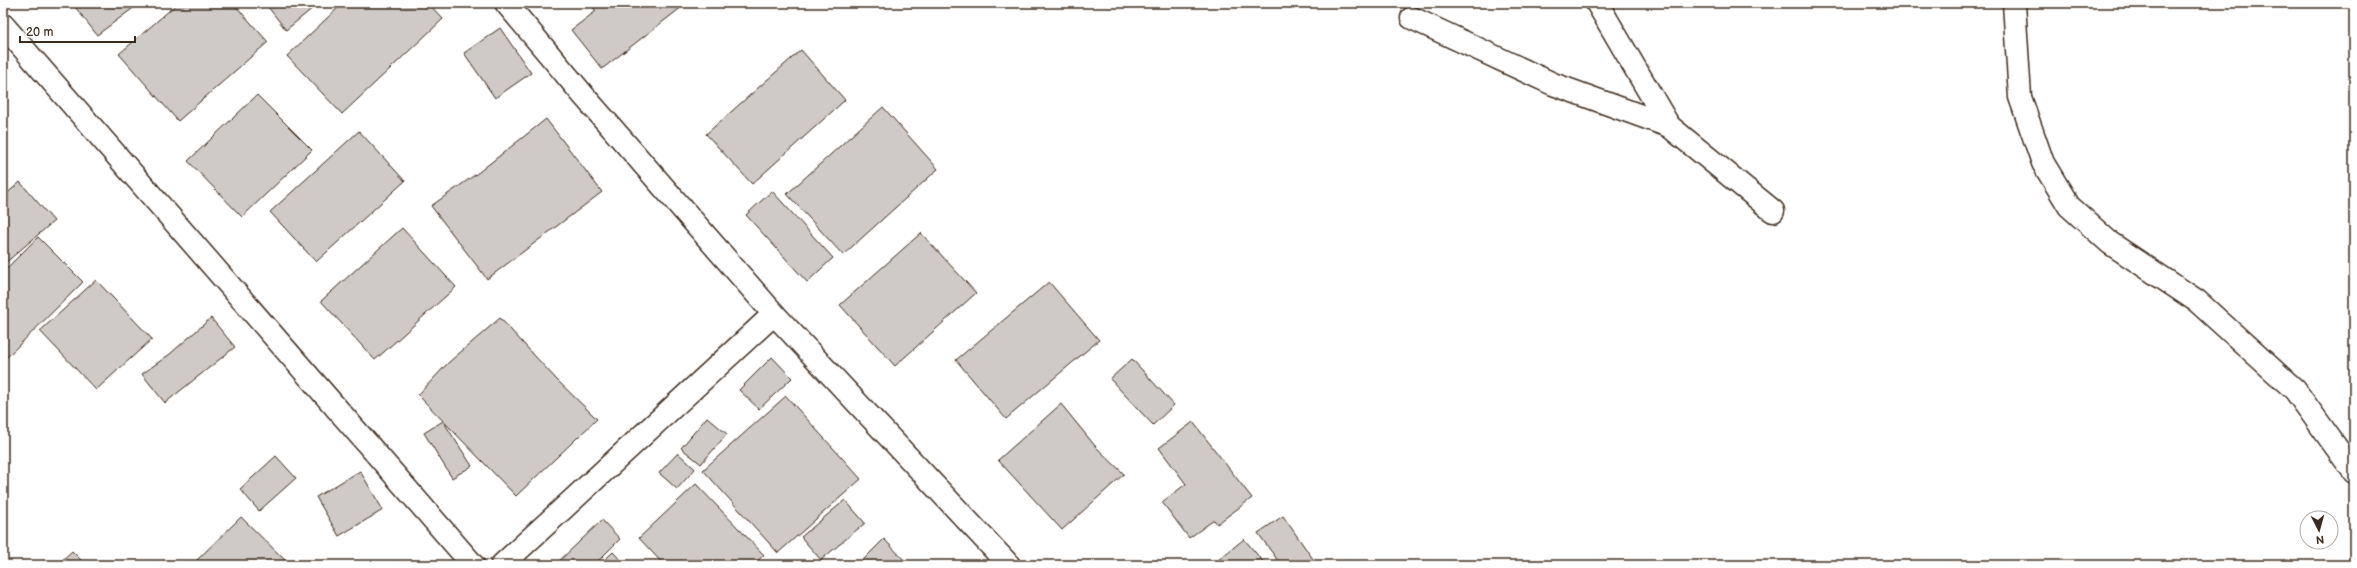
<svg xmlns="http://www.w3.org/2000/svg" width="2357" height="568" viewBox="0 0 2357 568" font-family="'Balsamiq Sans',sans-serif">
<rect width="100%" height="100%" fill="#fff"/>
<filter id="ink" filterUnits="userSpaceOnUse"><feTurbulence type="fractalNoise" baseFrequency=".025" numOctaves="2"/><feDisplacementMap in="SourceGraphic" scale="8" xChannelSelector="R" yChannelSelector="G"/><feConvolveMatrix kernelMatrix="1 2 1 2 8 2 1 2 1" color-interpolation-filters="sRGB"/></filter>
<g filter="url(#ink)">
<!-- building -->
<g fill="#cfcac7" stroke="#3b2a1e">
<path d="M72 3H140L97 35Z"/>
<path d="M178 3H233L268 42 178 121 119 54Z"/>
<path d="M265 3H319L286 30Z"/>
<path d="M343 3H428L443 19 342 114 287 56Z"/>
<path d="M589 3H687L602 69 571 30 596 11Z"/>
<path d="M500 28 531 73 495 98 464 53Z"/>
<path d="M801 50 845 100 752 184 706 134Z"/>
<path d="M257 95 312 150 242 217 188 161Z"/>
<path d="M883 107 938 169 843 255 787 194Z"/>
<path d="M546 119 602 192 487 279 431 206 479 172Z"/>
<path d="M359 131 405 181 316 262 270 212Z"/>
<path d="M20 182 54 221 3 265V197Z"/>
<path d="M772 191 833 258 807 282 746 215Z"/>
<path d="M402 228 456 287 375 360 321 301Z"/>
<path d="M921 233 976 293 895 366 840 305Z"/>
<path d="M38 237 83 282 3 361V272Z"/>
<path d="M96 280 152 339 96 390 40 331Z"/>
<path d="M1049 282 1099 340 1006 419 956 360Z"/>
<path d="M211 318 235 347 165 403 142 374 170 354Z"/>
<path d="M500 318 556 379 597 419 516 496 418 395 448 363Z"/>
<path d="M772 357 792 378 759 409 739 390Z"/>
<path d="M1132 359 1174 405 1153 425 1110 379Z"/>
<path d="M786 396 861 479 778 553 703 470Z"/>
<path d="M1061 404 1096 447 1124 474 1062 530 998 460Z"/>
<path d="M707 417 727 434 701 464 681 448Z"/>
<path d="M443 421 472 466 452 478 424 433Z"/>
<path d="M1193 422 1252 498 1217 524 1214 520 1189 538 1162 502 1186 484 1159 448Z"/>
<path d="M678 453 695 469 677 489 659 473Z"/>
<path d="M276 456 296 478 259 511 240 489Z"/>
<path d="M360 471 383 510 339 536 316 497Z"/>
<path d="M696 484 764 555 753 565H664L639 538Z"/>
<path d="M845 500 865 523 821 560 801 537Z"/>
<path d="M1283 516 1313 559 1305 565H1281L1258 533Z"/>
<path d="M241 517 290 565H192L197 560Z"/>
<path d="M602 520 620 539 594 565H555Z"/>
<path d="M884 539 909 565H858Z"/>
<path d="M1244 539 1266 565H1212Z"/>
<path d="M72 551 86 565H57Z"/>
<path d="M613 552 625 565H599Z"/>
</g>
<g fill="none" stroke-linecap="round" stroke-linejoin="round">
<!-- street casing -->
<g stroke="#3b2a1e" stroke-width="25">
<g id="street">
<path d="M506 3 584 96 774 314 1009 565"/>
<path d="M1597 3 1669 126"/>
<path d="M2014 3 2020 97 2043 163 2069 206 2110 243 2197 301 2295 390 2354 472"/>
<path d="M1412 18 1553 84 1669 126 1773 211"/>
<path d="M3 25 473 565"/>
<path d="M502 565 774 314"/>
</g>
</g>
<!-- street -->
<use href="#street" stroke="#fff" stroke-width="22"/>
</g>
</g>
<!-- margin -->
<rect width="2357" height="568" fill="none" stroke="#fff" stroke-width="16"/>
<rect x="8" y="8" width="2341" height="552" fill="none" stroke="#3b2a1e" stroke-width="1.5" filter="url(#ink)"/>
<!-- north arrow -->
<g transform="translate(2319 530) rotate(174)"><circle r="19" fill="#ffffff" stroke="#b1aaa5"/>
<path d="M0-3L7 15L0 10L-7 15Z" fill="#3b2a1e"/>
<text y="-6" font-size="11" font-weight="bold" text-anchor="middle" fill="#3b2a1e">N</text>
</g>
<!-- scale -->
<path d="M20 36v6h115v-6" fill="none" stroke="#3b2a1e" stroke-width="2"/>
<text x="26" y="36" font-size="12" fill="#3b2a1e" stroke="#ffffff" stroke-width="3" paint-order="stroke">20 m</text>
</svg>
